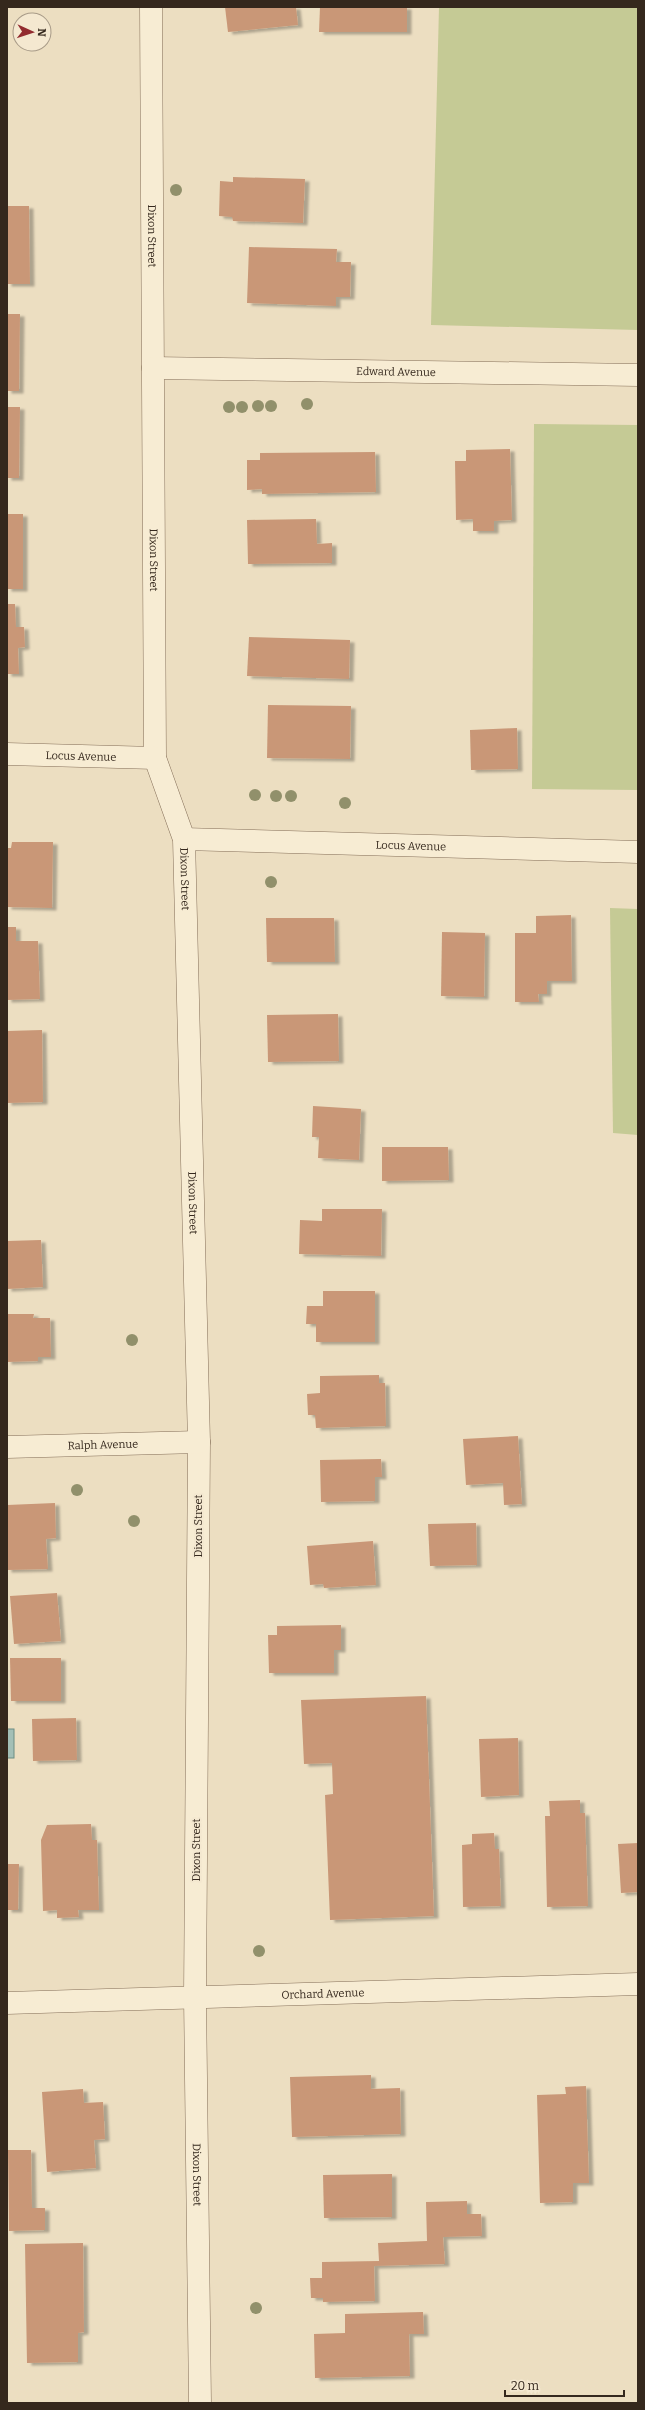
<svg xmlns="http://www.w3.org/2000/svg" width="645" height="2410" viewBox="0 0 645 2410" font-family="Bitter,serif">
<defs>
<filter id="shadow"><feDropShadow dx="4.5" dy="2.5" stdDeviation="1" flood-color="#0004"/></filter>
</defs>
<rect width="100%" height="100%" fill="#ecdec1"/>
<!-- green -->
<g fill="#c5ca95">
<path d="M439 7H638V330L431 325Z"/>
<path d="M534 424 638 425V790L532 789Z"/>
<path d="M610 908 638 909V1135L613 1133Z"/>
</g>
<!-- water -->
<rect fill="#a3bfb6" stroke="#6b8c83" x="7" y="1729" width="7" height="29"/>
<!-- building -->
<g fill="#c99777" filter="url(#shadow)">
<path d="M225 7H296L298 25 228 32Z"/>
<path d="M320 7H407V32H319Z"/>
<path d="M233 177 305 179 303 223 233 221 232 217 219 216 220 181 233 182Z"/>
<path d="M7 206H29L30 284H7Z"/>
<path d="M249 247 337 249 336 262H351L350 297H336V306L247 303Z"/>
<path d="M7 314H20L19 391H7Z"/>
<path d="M7 407H20L19 478H7Z"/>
<path d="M510 449 512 520 494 521V531H473V519L456 520 455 461H466V450Z"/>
<path d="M375 452 376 492 262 494V489L247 490V460H260V453Z"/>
<rect x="7" y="514" width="16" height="75"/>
<path d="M316 519 317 544 332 543V563L248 564 247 520Z"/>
<path d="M7 604H15L16 627H24L25 647 18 648 19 674H7Z"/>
<path d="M249 637 350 640 349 679 247 676Z"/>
<path d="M268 705 351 706 350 759 267 758Z"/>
<path d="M517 728 518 769 471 770 470 730Z"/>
<path d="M12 842H53L52 908 7 907V848H11Z"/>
<path d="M571 915 572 981H547V994H538L539 1002H515V933H536V916Z"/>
<path d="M266 918H334L335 962H267Z"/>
<path d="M7 927H16V941H38L40 999 7 1000Z"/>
<path d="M442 932 485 933 484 997 441 996Z"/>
<path d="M338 1014 339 1061 268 1062 267 1015Z"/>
<path d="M42 1030 43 1102 7 1103V1031Z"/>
<path d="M313 1106 361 1109 359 1160 318 1158 319 1137H312Z"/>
<path d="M382 1147H448L449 1180 382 1181Z"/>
<path d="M322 1209H382L381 1256 299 1254 300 1220 322 1221Z"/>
<path d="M41 1240 43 1287 7 1289V1241Z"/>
<path d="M323 1291H375V1342H316V1324H306L307 1306H323Z"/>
<path d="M7 1314H34L33 1318H50L51 1357H38V1361L7 1362Z"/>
<path d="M379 1375V1383H385L386 1426 316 1428 315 1415H308L307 1394 320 1393V1376Z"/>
<path d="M518 1436 522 1504 504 1505 503 1483 466 1485 463 1439Z"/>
<path d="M381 1459 382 1477H375V1501L321 1502 320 1460Z"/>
<path d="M55 1503 56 1538 46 1539 48 1569 7 1570V1505Z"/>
<path d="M476 1523 477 1565 430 1566 428 1524Z"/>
<path d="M373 1541 376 1585 324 1588 323 1584 310 1585 307 1546Z"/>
<path d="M57 1593 61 1641 14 1644 10 1596Z"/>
<path d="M341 1625V1650H334V1673H269L268 1635H277V1626Z"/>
<path d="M10 1658H61V1701H11Z"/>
<path d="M426 1696 434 1916 330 1920 325 1795 333 1794 332 1763 304 1764 301 1700Z"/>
<path d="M76 1718 77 1760 33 1761 32 1719Z"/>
<path d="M518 1738 519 1795 481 1797 479 1739Z"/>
<path d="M580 1800V1813H585L588 1906 547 1907 545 1816H550L549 1801Z"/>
<path d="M91 1824 92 1840H97L99 1910H78L79 1917 57 1918V1910L43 1911 41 1840 47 1825Z"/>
<path d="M494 1833 495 1849H499L501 1906 463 1907 462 1845 472 1844V1834Z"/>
<path d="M638 1843V1892L621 1893 618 1844Z"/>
<path d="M7 1864H19L18 1910H7Z"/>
<path d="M371 2075V2089L400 2088 401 2134 292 2137 290 2077Z"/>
<path d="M586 2086 589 2183H573V2202L540 2203 537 2095 566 2094 565 2087Z"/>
<path d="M83 2089 84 2103 103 2102 105 2139 94 2140 96 2168 47 2172 42 2092Z"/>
<path d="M8 2150H31L32 2208H45V2230L9 2231Z"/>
<path d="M392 2174V2217L324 2218 323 2175Z"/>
<path d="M467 2201V2214H481L482 2236 443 2237 445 2264 374 2266 375 2301 323 2302V2298H311L310 2278H322V2262L379 2261 378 2243 427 2241 426 2202Z"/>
<path d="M83 2243 84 2332 78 2333V2362L27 2363 25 2244Z"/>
<path d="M423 2312 424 2334H409L410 2376 315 2378 314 2334 345 2333V2314Z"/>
</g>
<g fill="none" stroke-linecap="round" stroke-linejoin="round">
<!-- street casing -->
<g stroke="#856f59" stroke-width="23">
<g id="street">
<path id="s1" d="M151 7 155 758 184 839 199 1442 195 1997 200 2403"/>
<path id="s2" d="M153 368 638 375"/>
<path id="s3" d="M7 754 155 758"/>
<path id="s4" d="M184 839 638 852"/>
<path id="s5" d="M7 1447 199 1442"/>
<path id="s6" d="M7 2003 638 1984"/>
</g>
</g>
<!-- street -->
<use href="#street" stroke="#f7ecd3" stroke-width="22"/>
</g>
<!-- trees -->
<g fill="#91906b">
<circle cx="176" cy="190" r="6"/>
<circle cx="307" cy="404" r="6"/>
<circle cx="258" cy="406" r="6"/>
<circle cx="271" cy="406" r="6"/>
<circle cx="229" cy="407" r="6"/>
<circle cx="242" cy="407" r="6"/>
<circle cx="255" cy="795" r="6"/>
<circle cx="276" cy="796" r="6"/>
<circle cx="291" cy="796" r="6"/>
<circle cx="345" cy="803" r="6"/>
<circle cx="271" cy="882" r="6"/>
<circle cx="132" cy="1340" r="6"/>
<circle cx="77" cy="1490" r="6"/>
<circle cx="134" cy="1521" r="6"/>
<circle cx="259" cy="1951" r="6"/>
<circle cx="256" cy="2308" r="6"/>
</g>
<g text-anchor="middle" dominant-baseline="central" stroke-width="4" stroke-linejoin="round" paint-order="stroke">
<!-- street labels -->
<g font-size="11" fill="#35281d" stroke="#f4e8d0">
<text stroke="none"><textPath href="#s1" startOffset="229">Dixon Street</textPath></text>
<text stroke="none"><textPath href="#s2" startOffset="243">Edward Avenue</textPath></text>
<text stroke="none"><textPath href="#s1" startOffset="553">Dixon Street</textPath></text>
<text stroke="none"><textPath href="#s3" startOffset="74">Locus Avenue</textPath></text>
<text stroke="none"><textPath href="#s4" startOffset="227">Locus Avenue</textPath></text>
<text stroke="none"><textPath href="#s1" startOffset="877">Dixon Street</textPath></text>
<text stroke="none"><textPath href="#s1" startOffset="1201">Dixon Street</textPath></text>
<text stroke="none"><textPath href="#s5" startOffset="96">Ralph Avenue</textPath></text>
<text transform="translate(198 1526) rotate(-90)">Dixon Street</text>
<text transform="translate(196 1850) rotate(-90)">Dixon Street</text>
<text stroke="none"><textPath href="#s6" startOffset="316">Orchard Avenue</textPath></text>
<text stroke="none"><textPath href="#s1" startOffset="2173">Dixon Street</textPath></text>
</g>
</g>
<!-- border -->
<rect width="645" height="2410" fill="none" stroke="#35281d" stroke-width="16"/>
<!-- north arrow -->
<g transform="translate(32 32) rotate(93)"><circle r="19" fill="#f4e8d0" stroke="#a89b88"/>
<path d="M0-3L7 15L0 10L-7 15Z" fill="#922b2f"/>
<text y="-6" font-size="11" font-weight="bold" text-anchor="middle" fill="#35281d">N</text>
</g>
<!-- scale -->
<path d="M505 2390v6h119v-6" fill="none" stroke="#35281d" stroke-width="2"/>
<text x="511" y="2390" font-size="12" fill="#35281d" stroke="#f4e8d0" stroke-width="3" paint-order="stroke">20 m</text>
</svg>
